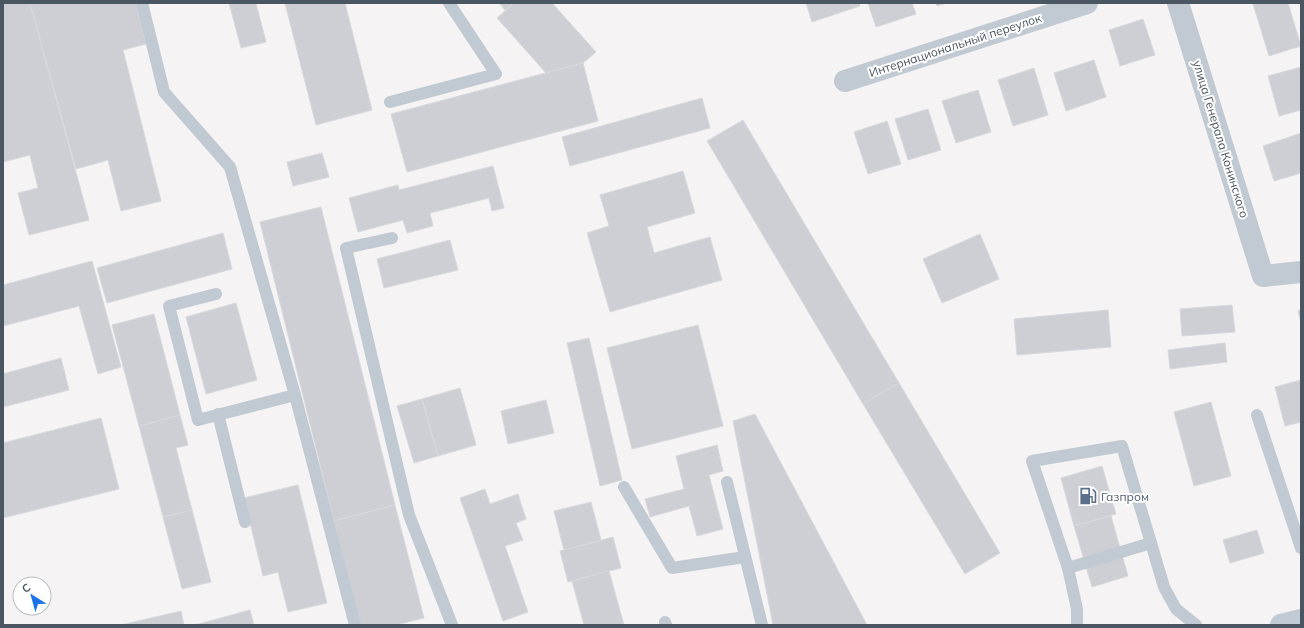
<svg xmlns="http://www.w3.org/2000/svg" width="1304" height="628" viewBox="0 0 1304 628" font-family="Mulish,sans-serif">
<rect width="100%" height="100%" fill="#f5f3f3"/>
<!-- building -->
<g fill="#cdcfd5" stroke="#d7d9de">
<path d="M3 3H30L89 220 29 235 18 193 38 188 30 155 3 162Z"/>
<path d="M30 3H136L146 44 123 50 161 201 121 211 108 160 76 169Z"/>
<path d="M229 3H256L266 42 241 48Z"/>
<path d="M285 3H345L372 110 316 125Z"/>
<path d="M499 3H514L505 10Z"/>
<path d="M514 3H552L596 52 583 63 546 73 497 18Z"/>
<path d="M806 3H859L860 6 812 22Z"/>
<path d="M868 3H912L916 14 876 27Z"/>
<path d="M936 3H947L937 6Z"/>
<path d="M1257 3H1288L1301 46 1269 56 1253 4Z"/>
<path d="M1143 19 1155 55 1120 66 1109 30Z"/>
<path d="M1094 60 1106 97 1066 111 1054 73Z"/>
<path d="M583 63 598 121 407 172 391 114Z"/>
<path d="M1301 67V110L1279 116 1268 76Z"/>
<path d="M1034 68 1048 115 1013 126 998 80Z"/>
<path d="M978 90 991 132 956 143 942 101Z"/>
<path d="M702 98 710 128 570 166 562 137Z"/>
<path d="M928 109 941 150 908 160 895 119Z"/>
<path d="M743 120 899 383 863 404 707 141Z"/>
<path d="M887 121 901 164 868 174 854 132Z"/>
<path d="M1301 133V173L1274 181 1263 146Z"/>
<path d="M322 153 329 177 293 186 287 162Z"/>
<path d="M493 166 504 208 492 211 489 198 430 213 433 226 407 233 403 220 358 232 349 198 398 185 399 190Z"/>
<path d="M683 171 695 213 647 227 654 253 710 237 722 280 610 312 587 233 609 226 600 195Z"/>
<path d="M321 207 395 505 334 521 260 222Z"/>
<path d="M223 233 232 269 107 303 97 268Z"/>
<path d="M980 234 999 279 942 303 923 259Z"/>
<path d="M450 240 458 270 384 288 377 259Z"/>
<path d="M92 261 121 367 98 374 79 306 3 326V285Z"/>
<path d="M236 303 257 380 206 394 186 317Z"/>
<path d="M1232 305 1235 332 1182 336 1180 309Z"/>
<path d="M1108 310 1111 347 1017 355 1014 319Z"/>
<path d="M1301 310V323L1298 311Z"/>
<path d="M154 314 180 415 139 426 112 325Z"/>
<path d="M698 325 723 426 632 449 607 348Z"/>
<path d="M589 338 622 480 600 486 567 343Z"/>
<path d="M1225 343 1227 362 1170 369 1168 350Z"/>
<path d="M61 358 69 390 3 407V374Z"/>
<path d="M1301 380V422L1285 426 1275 387Z"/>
<path d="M899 383 1000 553 965 574 863 404Z"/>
<path d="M460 388 476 445 438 456 422 399Z"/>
<path d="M422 399 438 456 414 463 397 406Z"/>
<path d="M546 400 554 433 508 444 501 411Z"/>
<path d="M1211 402 1231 476 1194 486 1174 412Z"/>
<path d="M755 414 867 625H773L733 421Z"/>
<path d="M180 415 188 445 176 448 192 510 163 517 139 426Z"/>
<path d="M101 418 119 489 3 518V443Z"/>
<path d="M717 445 723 471 709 475 723 529 697 536 689 506 650 517 645 499 684 489 676 456Z"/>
<path d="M1102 466 1116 514 1074 526 1061 478Z"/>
<path d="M298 485 327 603 288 612 278 572 263 576 244 498Z"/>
<path d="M485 489 490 504 518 494 526 519 516 523 523 540 505 546 528 612 503 621 460 498Z"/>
<path d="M591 502 601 540 564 550 554 511Z"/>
<path d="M395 505 424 618 396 625H360L334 521Z"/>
<path d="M192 510 211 582 182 589 163 517Z"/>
<path d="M1111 516 1128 576 1092 587 1074 526Z"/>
<path d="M1257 530 1264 553 1230 563 1223 540Z"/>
<path d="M613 537 621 568 568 582 560 551Z"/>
<path d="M609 571 624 625H584L572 581Z"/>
<path d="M250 610 254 625H195Z"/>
<path d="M181 611 184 625H121Z"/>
</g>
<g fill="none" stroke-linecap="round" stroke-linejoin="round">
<!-- service -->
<g stroke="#c1cad2" stroke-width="12">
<path d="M142 3 164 92 230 167 295 395 355 625"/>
<path d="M390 102 496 74 449 3"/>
<path d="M392 238 346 248 409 515 452 625"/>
<path d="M216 294 169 306 198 420 295 395"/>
<path d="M218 414 245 522"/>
<path d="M1257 415 1301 548"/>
<path d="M727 482 762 625"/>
<path d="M624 487 672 568 745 557"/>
<path d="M1068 568 1032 461 1122 446 1151 543"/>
<path d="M665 622 666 625"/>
<path d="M1077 625V609L1068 568 1151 543 1164 587 1176 609 1196 625"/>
</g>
<!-- minor -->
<g stroke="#c1cad2" stroke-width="22">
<path d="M1178 3 1263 276 1301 272"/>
<path d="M845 81 1087 3"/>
</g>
<!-- secondary -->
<path stroke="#c1cbd6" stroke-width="22" d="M1281 625 1301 620"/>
</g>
<!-- icons -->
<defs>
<g id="fuel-bare" transform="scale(1.38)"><path d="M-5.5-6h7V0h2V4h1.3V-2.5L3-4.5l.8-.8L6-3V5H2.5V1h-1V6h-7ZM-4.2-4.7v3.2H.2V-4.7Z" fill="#5c6f8a" stroke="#fff" stroke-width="2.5" paint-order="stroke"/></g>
</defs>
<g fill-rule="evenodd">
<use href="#fuel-bare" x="1088" y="496"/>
</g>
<g text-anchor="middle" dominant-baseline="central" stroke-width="4" stroke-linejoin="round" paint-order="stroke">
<!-- street labels -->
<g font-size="12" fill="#4a5661" stroke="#fff">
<text transform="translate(955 45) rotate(-18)">Интернациональный переулок</text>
<text transform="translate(1221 139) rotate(73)">улица Генерала Конинского</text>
</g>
<!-- service labels -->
<g font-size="12" fill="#4e5e75" stroke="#fff" text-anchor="start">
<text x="1101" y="496">Газпром</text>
</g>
</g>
<!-- border -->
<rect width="1304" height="628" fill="none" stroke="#4a5661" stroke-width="8"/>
<!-- north arrow -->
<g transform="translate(32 596) rotate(323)"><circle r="19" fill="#ffffff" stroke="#b7bbc0"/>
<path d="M0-3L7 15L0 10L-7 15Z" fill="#1a73e8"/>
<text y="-6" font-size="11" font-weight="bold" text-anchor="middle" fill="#4a5661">С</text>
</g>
</svg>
